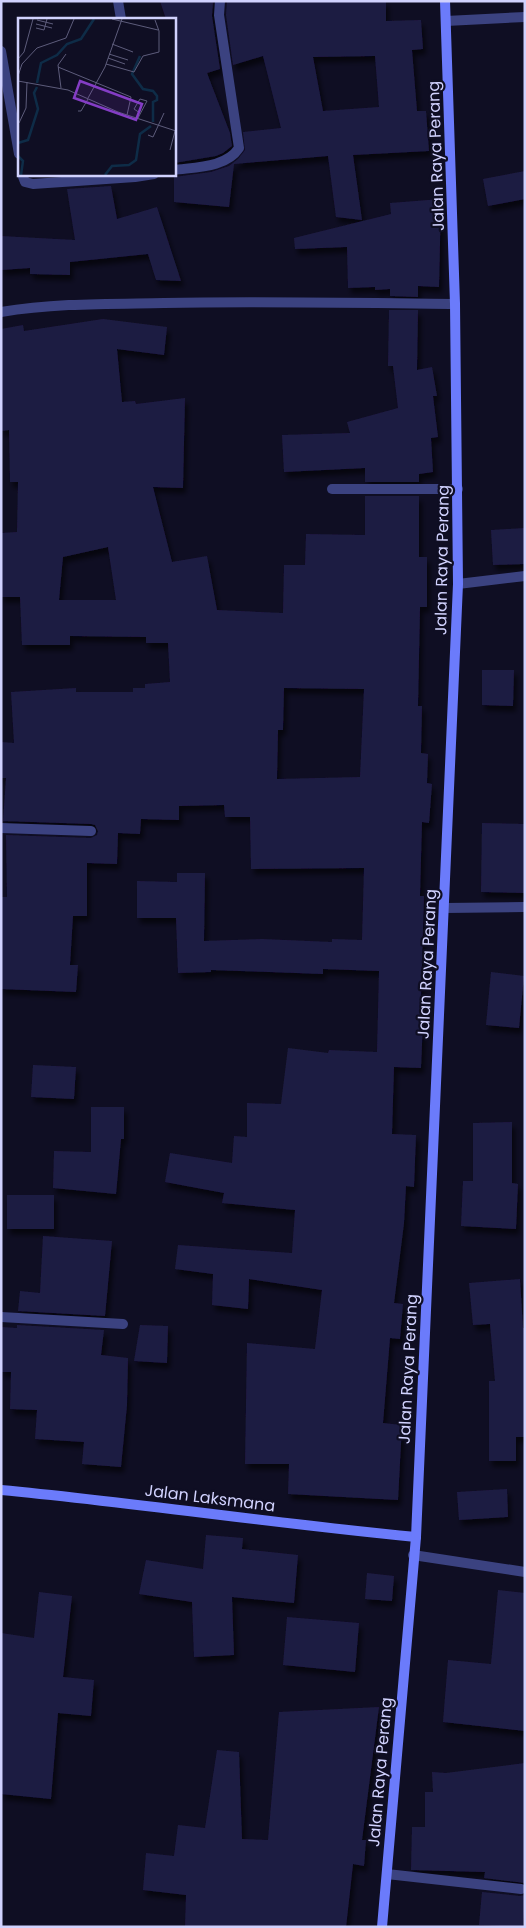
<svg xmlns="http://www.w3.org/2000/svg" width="526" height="1928" viewBox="0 0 526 1928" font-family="Poppins,sans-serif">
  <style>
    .building { fill: #1e1b43; fill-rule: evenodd; filter: url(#shadow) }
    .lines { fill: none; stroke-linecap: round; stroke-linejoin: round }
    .street { stroke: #3b4280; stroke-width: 10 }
    .secondary { stroke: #6b7bfb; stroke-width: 10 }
    .labels { text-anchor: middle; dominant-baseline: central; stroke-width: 4.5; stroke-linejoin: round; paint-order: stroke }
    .street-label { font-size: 16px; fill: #d1d2fe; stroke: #0f0e23 }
    .inset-river { fill: none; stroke: #0e2c47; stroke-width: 2.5 }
    .inset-road { fill: none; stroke: #5d5c7b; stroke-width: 1 }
    .view { fill: #843dc5; fill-opacity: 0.15; stroke: #843dc5; stroke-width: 2.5 }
    .inset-edge { fill: none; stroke: #d1d2fe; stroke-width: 2.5 }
  </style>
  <defs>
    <filter id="shadow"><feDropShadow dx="3" dy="5.5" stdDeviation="2.5" flood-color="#0009"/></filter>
  </defs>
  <rect width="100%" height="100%" fill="#0f0e23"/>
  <g class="building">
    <path d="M 160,1 L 213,1 L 212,16 L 220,69 L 207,73 L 230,133 L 232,146 L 223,153 L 216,156 L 174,163 L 174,19 L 166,19 Z"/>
    <path d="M 227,1 L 386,1 L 386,21 L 421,20 L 423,49 L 412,50 L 417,111 L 426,111 L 429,151 L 353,155 L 362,220 L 336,217 L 328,156 L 234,164 L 229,207 L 174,202 L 174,177 L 211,172 L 229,166 L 238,159 L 245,150 L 243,132 L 281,128 L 263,56 L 233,65 L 226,15 ZM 375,56 L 379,107 L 323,111 L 313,57 Z"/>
    <path d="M 525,171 L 525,199 L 488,206 L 483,179 Z"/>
    <path d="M 111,186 L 117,219 L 157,207 L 181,281 L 156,280 L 148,254 L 70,262 L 70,275 L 30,274 L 30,268 L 1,270 L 1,236 L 75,240 L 67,189 Z"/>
    <path d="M 441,199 L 439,287 L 418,286 L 418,297 L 390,296 L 390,289 L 375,290 L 375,287 L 348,288 L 347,247 L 295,249 L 294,238 L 391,214 L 390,203 Z"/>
    <path d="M 389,310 L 418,310 L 417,370 L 432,367 L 437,396 L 433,396 L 438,437 L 431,438 L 433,472 L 419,474 L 419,482 L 365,482 L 365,468 L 284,472 L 282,435 L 350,433 L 347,422 L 398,408 L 393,366 L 388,366 Z"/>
    <path d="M 103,319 L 167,327 L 164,355 L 117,349 L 122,402 L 135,401 L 136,404 L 185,398 L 183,488 L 153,487 L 172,562 L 207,556 L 217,610 L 283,613 L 284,565 L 305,565 L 306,534 L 365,535 L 365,496 L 419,496 L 419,557 L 427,557 L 427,607 L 420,607 L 418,706 L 422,706 L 421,753 L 428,754 L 427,783 L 432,784 L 429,823 L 422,822 L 420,896 L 424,896 L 421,997 L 424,997 L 421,1068 L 394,1067 L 392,1134 L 416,1135 L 414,1187 L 406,1186 L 404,1223 L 394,1303 L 403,1304 L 400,1339 L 390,1338 L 383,1423 L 402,1425 L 398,1500 L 288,1494 L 289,1464 L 245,1464 L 247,1343 L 315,1349 L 322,1290 L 249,1279 L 248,1309 L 212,1305 L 213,1274 L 175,1269 L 178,1245 L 292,1253 L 295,1210 L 222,1203 L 224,1193 L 165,1182 L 170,1153 L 232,1163 L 234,1136 L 247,1137 L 247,1103 L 281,1104 L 288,1048 L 328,1053 L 329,1050 L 377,1052 L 379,971 L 323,969 L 323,974 L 211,970 L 211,972 L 178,973 L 176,918 L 137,918 L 137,881 L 177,882 L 177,873 L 205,873 L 204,941 L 262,939 L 332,942 L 332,939 L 362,940 L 364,868 L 251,869 L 250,817 L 225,817 L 224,805 L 179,806 L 179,820 L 141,819 L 140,834 L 118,833 L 117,864 L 87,863 L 87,916 L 73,916 L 70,965 L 78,965 L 76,992 L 1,989 L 1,897 L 7,897 L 6,835 L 91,838 L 97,835 L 98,831 L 95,825 L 91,824 L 3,821 L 6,778 L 1,778 L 1,742 L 14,743 L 11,692 L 76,688 L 76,692 L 133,692 L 133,688 L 145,688 L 145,684 L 170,682 L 168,643 L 146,643 L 146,637 L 70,636 L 70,645 L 22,645 L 20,597 L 1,597 L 1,533 L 17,532 L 18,482 L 10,482 L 9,430 L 1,431 L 1,329 L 23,325 L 24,331 ZM 108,547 L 116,600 L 59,600 L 63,557 ZM 284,688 L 364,689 L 360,777 L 277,779 L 278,730 L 283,730 Z"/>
    <path d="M 525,528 L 525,564 L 493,565 L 491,530 Z"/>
    <path d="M 482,670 L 514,670 L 513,706 L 482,705 Z"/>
    <path d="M 482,823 L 525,824 L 525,893 L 481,892 Z"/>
    <path d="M 491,972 L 524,976 L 519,1028 L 486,1025 Z"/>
    <path d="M 33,1065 L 76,1067 L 74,1099 L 31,1097 Z"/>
    <path d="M 91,1107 L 124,1107 L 124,1139 L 121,1139 L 116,1194 L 53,1188 L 54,1151 L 91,1152 Z"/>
    <path d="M 512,1122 L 512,1183 L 518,1184 L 516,1229 L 461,1226 L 463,1181 L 473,1181 L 473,1123 Z"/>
    <rect x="7" y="1195" width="47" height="34"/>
    <path d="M 43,1236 L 112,1241 L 105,1316 L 18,1311 L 20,1291 L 40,1293 Z"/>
    <path d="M 520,1279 L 523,1328 L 525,1328 L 525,1437 L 516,1437 L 516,1461 L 489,1461 L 489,1381 L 495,1381 L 490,1324 L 473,1325 L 469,1283 Z"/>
    <path d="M 17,1325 L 104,1330 L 101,1355 L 128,1358 L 127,1405 L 121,1467 L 82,1464 L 84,1442 L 35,1439 L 37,1410 L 10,1409 L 11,1372 L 1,1372 L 1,1327 L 17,1328 Z"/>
    <path d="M 140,1325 L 168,1326 L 167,1363 L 134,1361 Z"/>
    <path d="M 507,1489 L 508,1517 L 459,1520 L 457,1492 Z"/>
    <path d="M 206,1535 L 243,1538 L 242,1549 L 298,1555 L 294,1603 L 232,1597 L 234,1655 L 194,1657 L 192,1602 L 139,1594 L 146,1560 L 203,1569 Z"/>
    <path d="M 367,1573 L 394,1576 L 392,1601 L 365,1599 Z"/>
    <path d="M 498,1590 L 525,1593 L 525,1731 L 443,1722 L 448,1660 L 491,1664 Z"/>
    <path d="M 39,1592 L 72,1596 L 63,1677 L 94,1680 L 91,1716 L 58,1713 L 51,1799 L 1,1794 L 1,1633 L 34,1638 Z"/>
    <path d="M 287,1617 L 359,1623 L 355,1672 L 283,1665 Z"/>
    <path d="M 379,1707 L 362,1840 L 366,1840 L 364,1866 L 353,1864 L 346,1927 L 185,1927 L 186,1895 L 143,1890 L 146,1853 L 174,1856 L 178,1825 L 205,1828 L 217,1750 L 239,1752 L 242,1839 L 268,1840 L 279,1712 Z"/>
    <path d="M 525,1763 L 525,1883 L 484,1878 L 485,1872 L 411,1870 L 412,1827 L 425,1827 L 425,1792 L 433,1792 L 432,1772 L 446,1773 Z"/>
    <path d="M 482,1892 L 520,1896 L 525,1895 L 523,1927 L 479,1925 Z"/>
  </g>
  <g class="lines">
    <g class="street">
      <path d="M 118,1 L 121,19"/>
      <path d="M 446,21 L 525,17"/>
      <path d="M 1,51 L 19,154"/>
      <path d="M 174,170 C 195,167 226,168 239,148 L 219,15 L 220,1"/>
      <path d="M 22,174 L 25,182 L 33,184 L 135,177 L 154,174"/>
      <path d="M 1,312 C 55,303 109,304 164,303 C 261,301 358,303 455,304"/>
      <path d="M 332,489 L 458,489"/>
      <path d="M 458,584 L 525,576"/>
      <path d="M 1,828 L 91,831"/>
      <path d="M 445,908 L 525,907"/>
      <path d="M 1,1317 L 123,1324"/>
      <path d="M 413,1555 L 525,1572"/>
      <path d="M 387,1874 L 521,1889"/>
    </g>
    <g class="secondary">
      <path d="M 1,1490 C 140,1503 277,1524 416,1537"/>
      <path d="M 382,1927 L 416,1537 L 458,584 L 455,304 L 445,1"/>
    </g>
  </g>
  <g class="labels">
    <g class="street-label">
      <text transform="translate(436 156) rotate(-92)">Jalan Raya Perang</text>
      <text transform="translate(442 560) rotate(-89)">Jalan Raya Perang</text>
      <text transform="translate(427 964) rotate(-87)">Jalan Raya Perang</text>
      <text transform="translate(408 1369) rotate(-87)">Jalan Raya Perang</text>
      <text transform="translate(210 1498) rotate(7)">Jalan Laksmana</text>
      <text transform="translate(380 1772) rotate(-85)">Jalan Raya Perang</text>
    </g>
  </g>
  <g transform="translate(18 18)">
    <rect width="158" height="158" fill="#0f0e23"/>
    <path class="inset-river" d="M 122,38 L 114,56 L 125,71 L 135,73 L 139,78 L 139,82 L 135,84 L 135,104M 19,65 L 23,45 L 39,37 L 49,26 L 63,21 L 76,1M 0,125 L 10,122 L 12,116 L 20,91 L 16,75 L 19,69M 0,138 L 5,143 L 3,157M 87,157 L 94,148 L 111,147 L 118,142 L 122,116 L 133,108"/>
    <path class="inset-road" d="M 94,1 L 140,12M 19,2 L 35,6M 18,6 L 34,10M 18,10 L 26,12 L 29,1M 94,26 L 115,34M 91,36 L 110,42M 90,40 L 107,46M 0,41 L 6,34 L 15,1M 88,46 L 116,54 L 125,38 L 141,34 L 141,13 L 137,2M 40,49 L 113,79 L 109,97M 0,58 L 4,46 L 19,30 L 48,20 L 56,1M 0,63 L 50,72 L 100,94 L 158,113M 43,70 L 40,47 L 48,36M 70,80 L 87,49 L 104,1M 60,93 L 63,93 L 70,81M 120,100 L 129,83 L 122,81 L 116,91 L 122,95M 1,105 L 8,90 L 9,64M 130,117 L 135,119 L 146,95M 152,132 L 157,113"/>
    <path class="view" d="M 62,63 L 124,86 L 118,102 L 56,80 Z"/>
    <rect width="158" height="158" class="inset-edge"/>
  </g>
  <rect width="526" height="1928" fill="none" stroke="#d1d2fe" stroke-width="5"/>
</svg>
